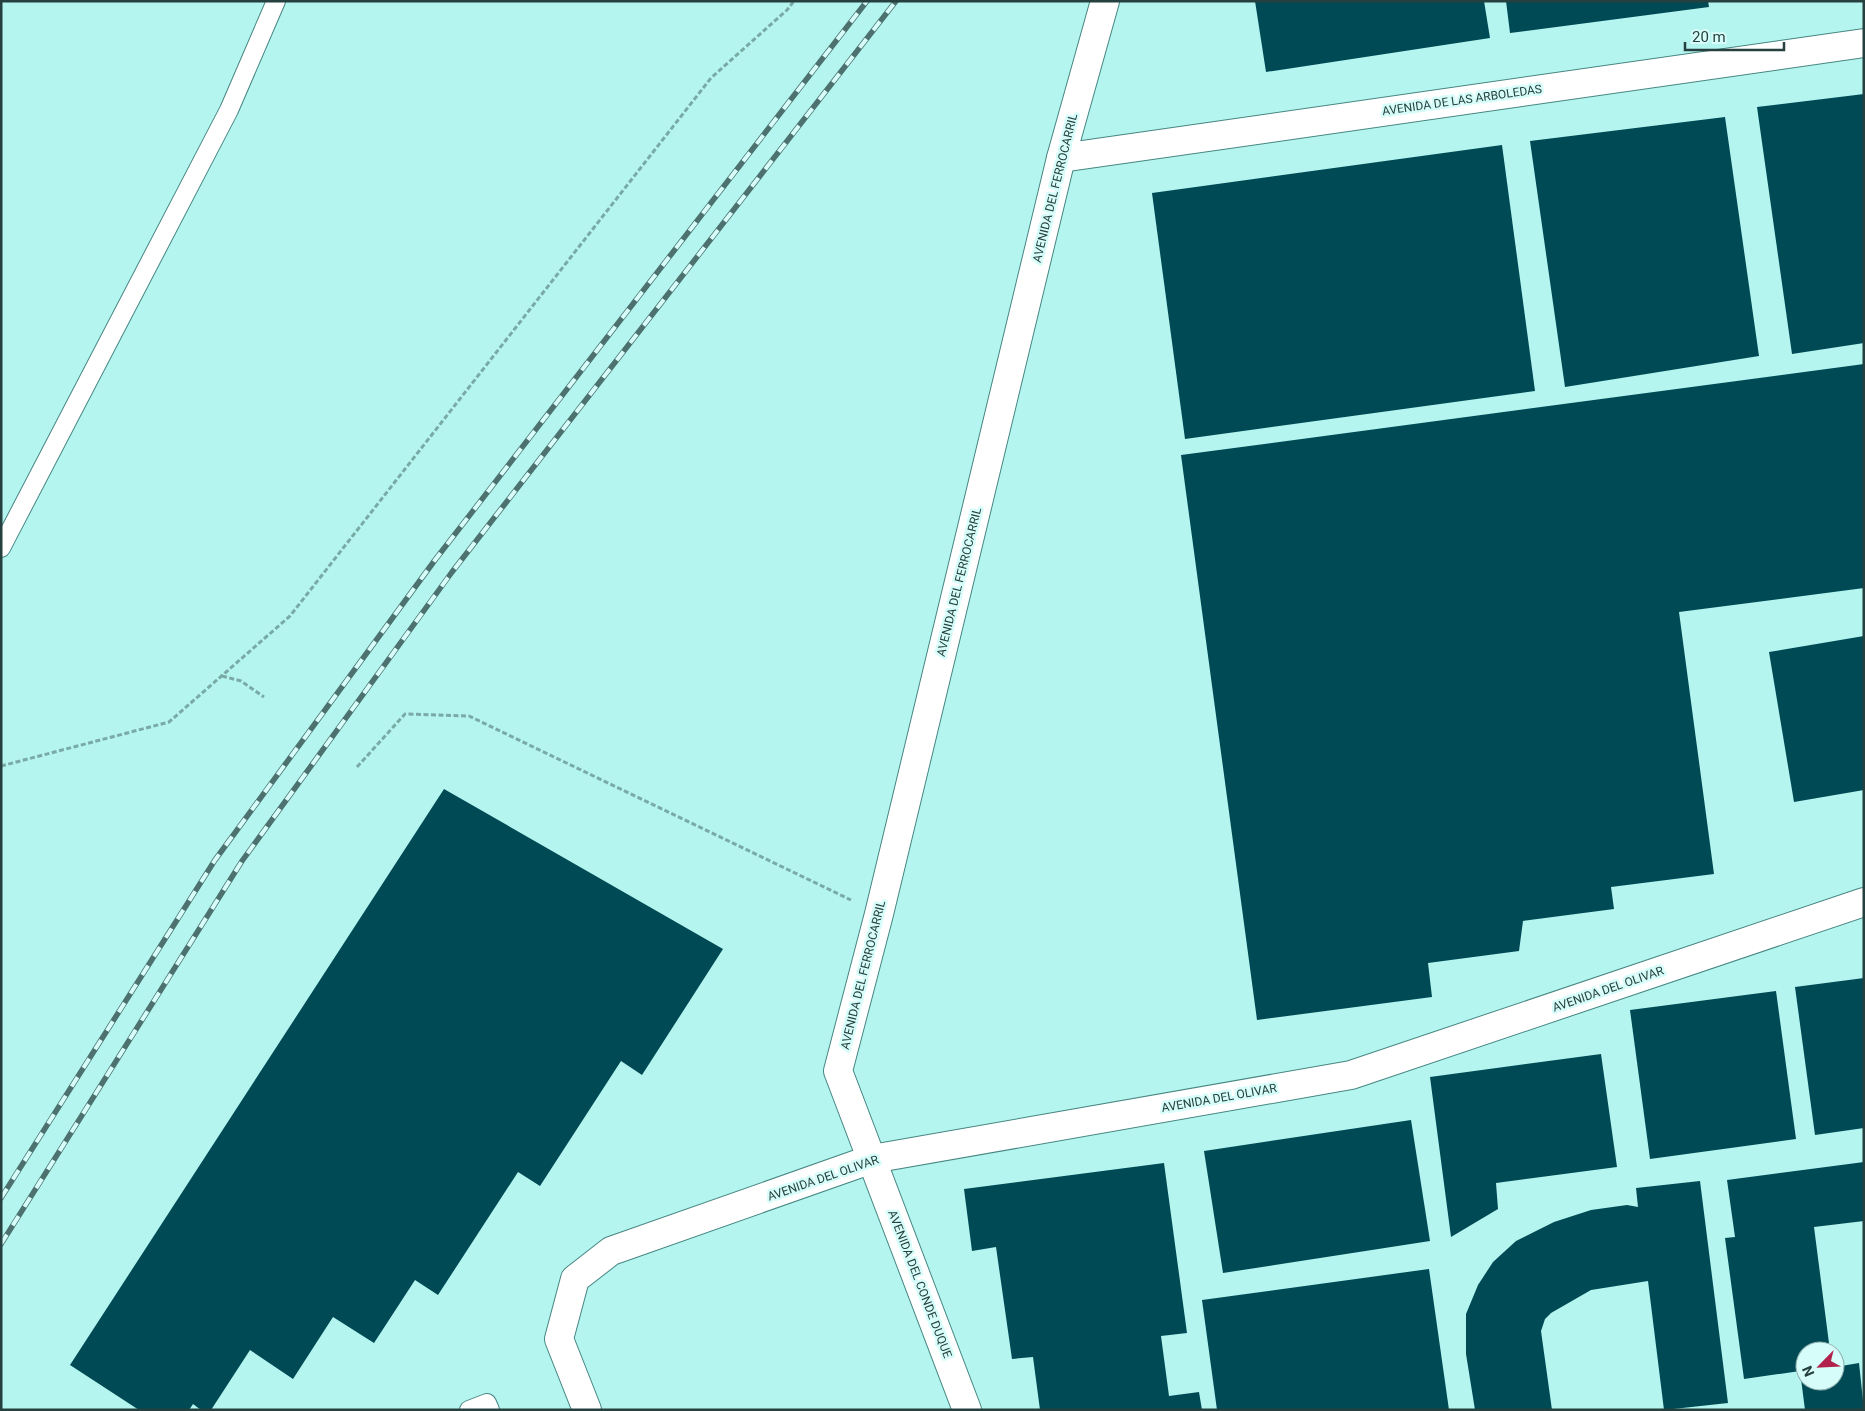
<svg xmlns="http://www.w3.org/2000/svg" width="1865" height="1411" viewBox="0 0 1865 1411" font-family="Roboto,sans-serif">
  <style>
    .building { fill: #004a55 }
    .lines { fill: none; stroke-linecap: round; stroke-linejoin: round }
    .service-casing { stroke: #478682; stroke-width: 20 }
    .minor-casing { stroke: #478682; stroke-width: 30 }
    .path { stroke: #79aaa6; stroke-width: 3; stroke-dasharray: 5 2.5; stroke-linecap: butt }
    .service { stroke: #fff; stroke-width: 18 }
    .minor { stroke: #fff; stroke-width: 28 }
    .rail-casing { stroke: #4c716e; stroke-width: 5.5 }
    .rail { stroke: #d7fdfa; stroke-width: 4; stroke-dasharray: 11; stroke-linecap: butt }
    .labels { text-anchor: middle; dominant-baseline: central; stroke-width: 5; stroke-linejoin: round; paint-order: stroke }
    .street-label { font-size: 12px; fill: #25403e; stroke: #d7fdfa }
  </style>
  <rect width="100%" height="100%" fill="#b4f5f0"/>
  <g class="building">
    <path d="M 1255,1 L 1484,1 L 1490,38 L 1266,72 Z"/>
    <path d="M 1506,1 L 1708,1 L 1709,7 L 1510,33 Z"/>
    <path d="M 1864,94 L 1864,343 L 1792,354 L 1757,107 Z"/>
    <path d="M 1725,117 L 1759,356 L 1565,387 L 1530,141 Z"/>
    <path d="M 1502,145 L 1535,391 L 1185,439 L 1152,193 Z"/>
    <path d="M 1864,364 L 1864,588 L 1679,612 L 1714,874 L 1611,887 L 1614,909 L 1523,921 L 1519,951 L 1428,963 L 1432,997 L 1257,1020 L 1181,455 Z"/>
    <path d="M 1864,636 L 1864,790 L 1794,802 L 1769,652 Z"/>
    <path d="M 444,789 L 723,949 L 642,1075 L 621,1061 L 540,1186 L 518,1172 L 438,1295 L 415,1280 L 374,1343 L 333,1317 L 293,1379 L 250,1350 L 211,1410 L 201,1410 L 193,1404 L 189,1410 L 139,1410 L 70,1365 Z"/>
    <path d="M 1864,978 L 1864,1128 L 1815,1135 L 1795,987 Z"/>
    <path d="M 1776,991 L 1796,1139 L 1650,1159 L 1630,1010 Z"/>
    <path d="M 1601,1054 L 1617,1167 L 1496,1183 L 1498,1209 L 1451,1237 L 1430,1077 Z"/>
    <path d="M 1411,1120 L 1430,1241 L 1223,1273 L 1204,1151 Z"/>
    <path d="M 1864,1162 L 1864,1221 L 1814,1227 L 1830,1351 L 1805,1351 L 1805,1381 L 1835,1381 L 1835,1367 L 1859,1363 L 1864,1410 L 1805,1410 L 1800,1371 L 1744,1379 L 1725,1238 L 1735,1237 L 1727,1180 Z"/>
    <path d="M 1164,1163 L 1187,1333 L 1161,1336 L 1169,1396 L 1199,1392 L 1202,1410 L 1040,1410 L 1033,1357 L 1012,1359 L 996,1247 L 972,1251 L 964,1189 Z"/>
    <path d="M 1700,1181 L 1728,1403 L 1664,1410 L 1648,1281 L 1591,1290 L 1551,1313 L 1545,1319 L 1541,1331 L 1552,1410 L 1475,1410 L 1466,1354 L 1466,1314 L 1478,1285 L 1493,1262 L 1516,1241 L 1554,1222 L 1591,1210 L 1627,1205 L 1638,1207 L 1636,1188 Z"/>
    <path d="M 1429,1269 L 1449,1410 L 1217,1410 L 1202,1300 Z"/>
  </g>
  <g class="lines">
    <g class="service-casing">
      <g id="service">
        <path d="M 1,548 L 229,110 L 276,1"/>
        <path d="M 469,1410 L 487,1403 L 490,1410"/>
      </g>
    </g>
    <g class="minor-casing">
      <g id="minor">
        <path d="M 1061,158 L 1864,43"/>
        <path d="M 587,1410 L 559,1339 L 575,1279 L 611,1251 L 872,1159 L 1351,1075 L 1864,902"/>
        <path d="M 967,1410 L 838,1071 L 879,914 L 1061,158 L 1105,1"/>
      </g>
    </g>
    <g class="path">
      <path d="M 222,676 L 241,681 L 264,697"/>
      <path d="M 1,766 L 169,722 L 290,616 L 711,78 L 787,10 L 794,1"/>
      <path d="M 357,767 L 405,714 L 469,716 L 851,900"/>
    </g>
    <use href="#service" class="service"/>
    <use href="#minor" class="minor"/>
    <g class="rail-casing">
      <g id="rail">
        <path d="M 1,1198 L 215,860 L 435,560 L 867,1"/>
        <path d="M 1,1244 L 242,861 L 452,572 L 896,1"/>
      </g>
    </g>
    <use href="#rail" class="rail"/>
  </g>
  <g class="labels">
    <g class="street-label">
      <text transform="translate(1462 100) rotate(-8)">AVENIDA DE LAS ARBOLEDAS</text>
      <text transform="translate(1055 188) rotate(-76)">AVENIDA DEL FERROCARRIL</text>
      <text transform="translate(959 582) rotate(-76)">AVENIDA DEL FERROCARRIL</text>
      <text transform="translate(863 975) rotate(-76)">AVENIDA DEL FERROCARRIL</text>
      <text transform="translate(1608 989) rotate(-19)">AVENIDA DEL OLIVAR</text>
      <text transform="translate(1219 1098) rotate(-10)">AVENIDA DEL OLIVAR</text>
      <text transform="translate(823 1178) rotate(-19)">AVENIDA DEL OLIVAR</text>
      <text transform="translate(920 1284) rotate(69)">AVENIDA DEL CONDE DUQUE</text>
    </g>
  </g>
  <rect width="1865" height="1411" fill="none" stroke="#25403e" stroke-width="5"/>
  <g transform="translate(1820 1366) rotate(246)"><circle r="24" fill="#d7fdfa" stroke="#90b1af"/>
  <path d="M0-4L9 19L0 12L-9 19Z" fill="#b2214b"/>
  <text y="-8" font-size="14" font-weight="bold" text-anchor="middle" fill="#25403e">N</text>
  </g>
  <path d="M1685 42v8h99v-8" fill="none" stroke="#25403e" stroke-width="2.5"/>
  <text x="1692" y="42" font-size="15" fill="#25403e" stroke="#d7fdfa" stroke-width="4" paint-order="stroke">20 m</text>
</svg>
